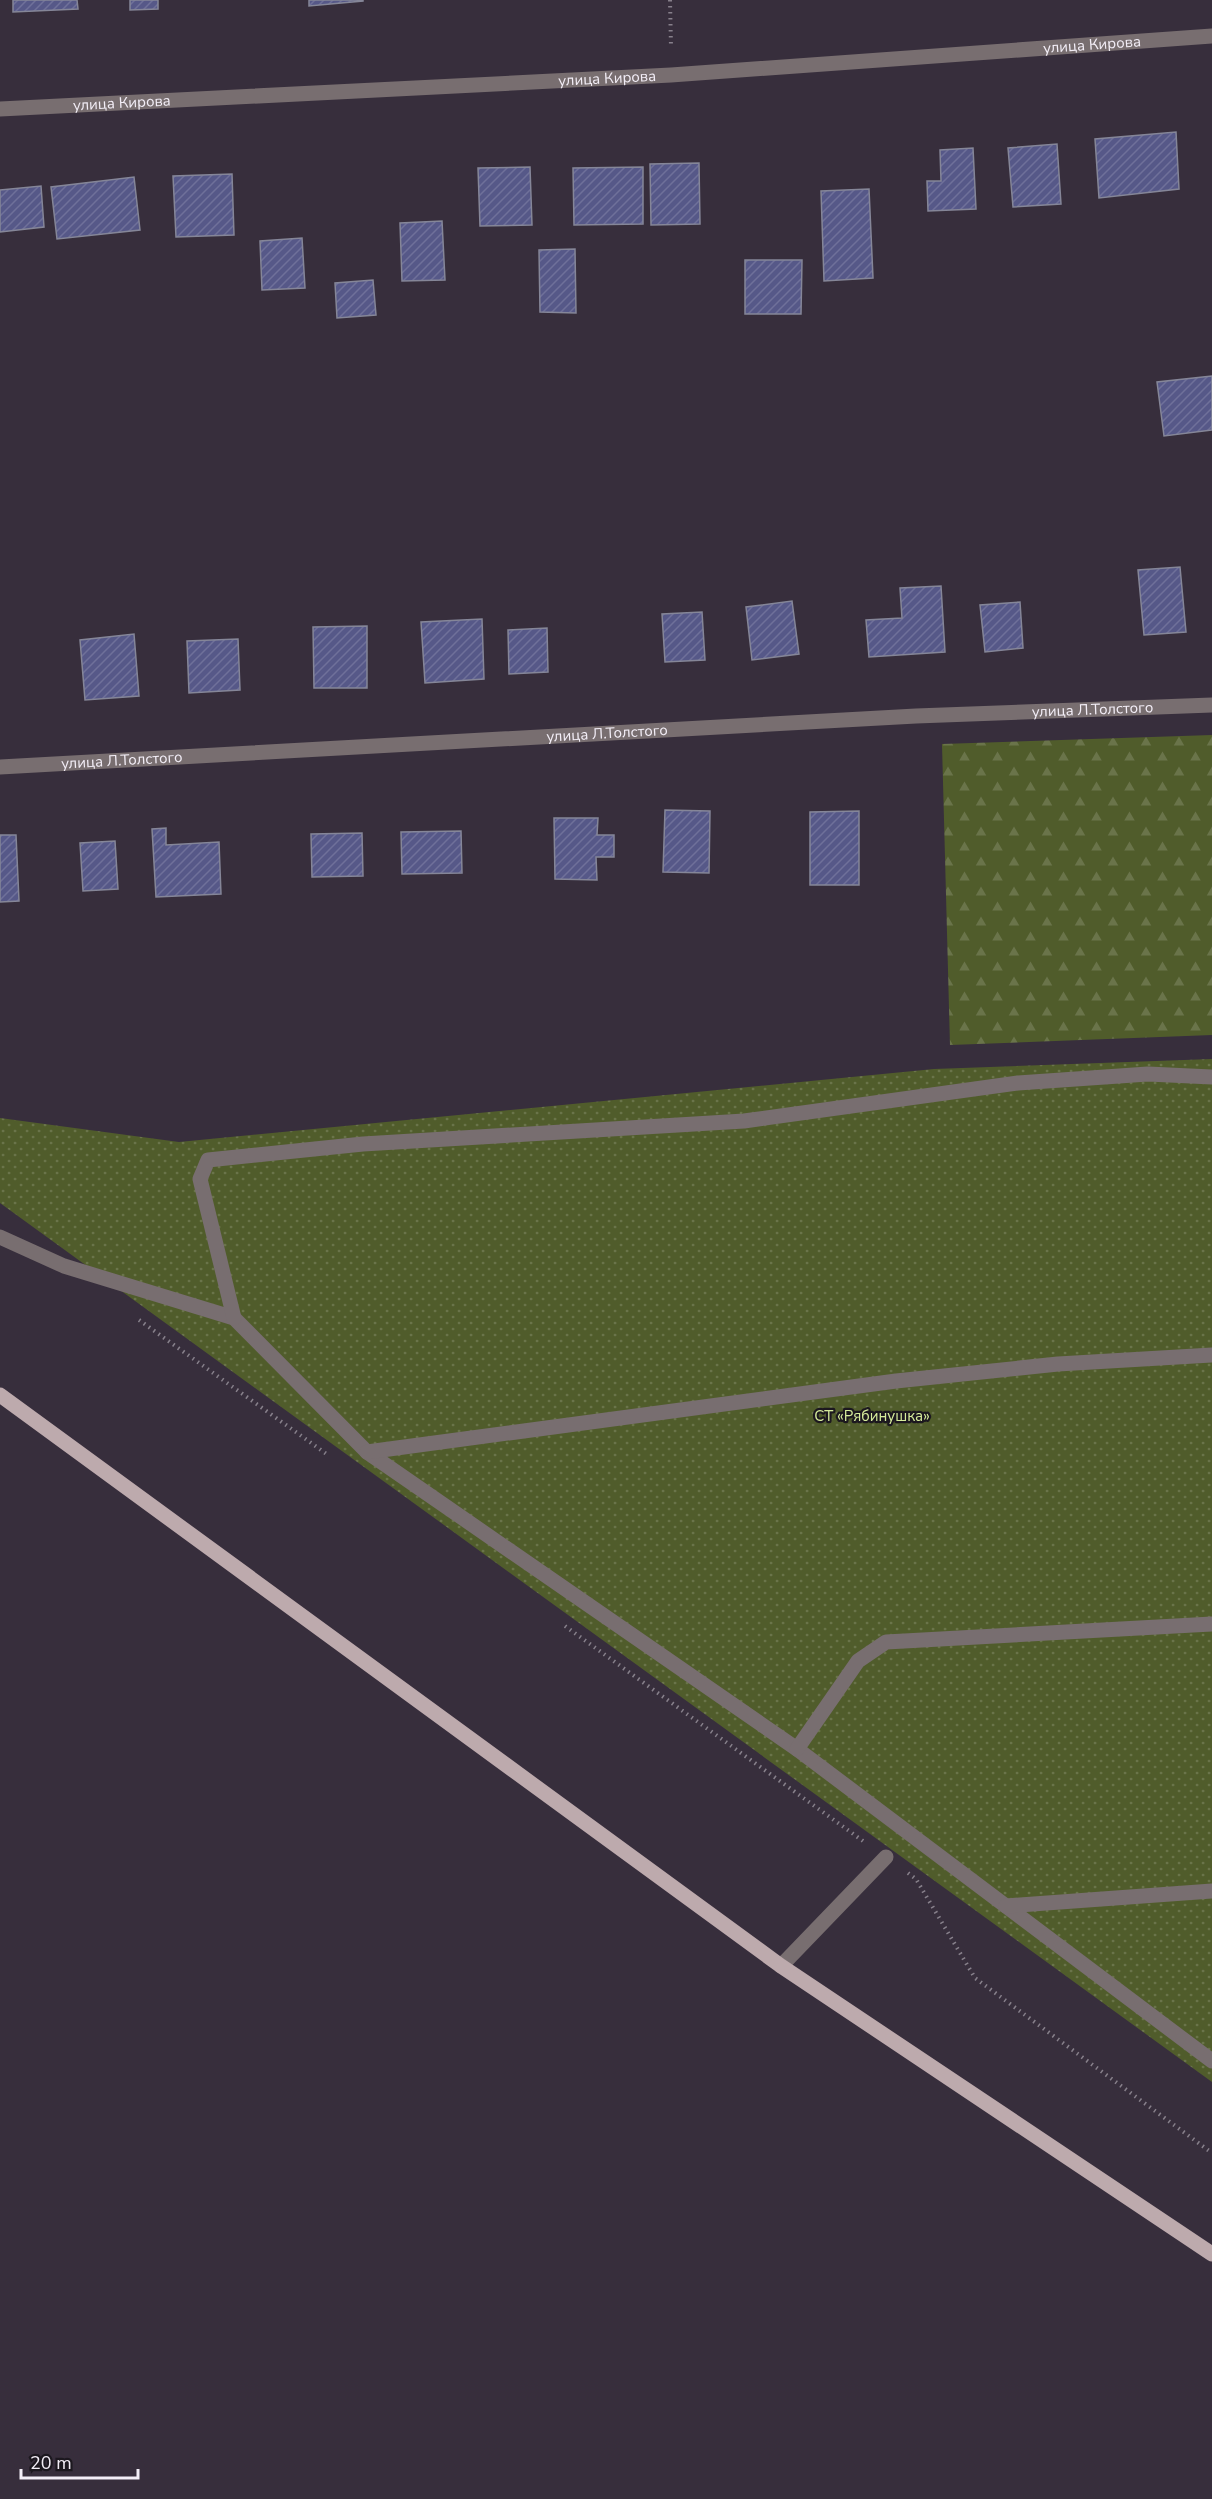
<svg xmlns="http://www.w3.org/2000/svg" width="1212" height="2499" viewBox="0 0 1212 2499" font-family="'Nunito Sans',sans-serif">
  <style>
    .forest { fill: url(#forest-firs) }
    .garden { fill: url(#garden-dots) }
    .building { fill: url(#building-hatch); stroke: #858698; stroke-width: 1.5 }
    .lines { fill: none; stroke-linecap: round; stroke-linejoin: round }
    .path { stroke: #87808b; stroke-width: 4; stroke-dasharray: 1.5 4.5; stroke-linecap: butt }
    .service { stroke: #786e70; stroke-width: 15 }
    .minor { stroke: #786e70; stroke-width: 15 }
    .primary { stroke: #bdaaad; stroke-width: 15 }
    .labels { text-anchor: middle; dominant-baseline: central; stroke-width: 4.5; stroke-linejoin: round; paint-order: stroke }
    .street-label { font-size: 15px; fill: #f3eef7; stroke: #1c181f }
    .park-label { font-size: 15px; fill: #d7ed9c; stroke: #1c181f }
  </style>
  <defs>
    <pattern id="forest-firs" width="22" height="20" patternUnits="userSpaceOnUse" patternTransform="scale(1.5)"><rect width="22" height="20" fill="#505c2b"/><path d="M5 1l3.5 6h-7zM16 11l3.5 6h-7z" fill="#6a744a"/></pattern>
    <pattern id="garden-dots" width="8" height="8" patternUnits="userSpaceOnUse" patternTransform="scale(1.5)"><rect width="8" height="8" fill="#505c2b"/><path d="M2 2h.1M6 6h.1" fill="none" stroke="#6a744a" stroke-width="1.8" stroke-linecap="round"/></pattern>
    <pattern id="building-hatch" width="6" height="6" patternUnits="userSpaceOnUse" patternTransform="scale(1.5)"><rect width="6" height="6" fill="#565888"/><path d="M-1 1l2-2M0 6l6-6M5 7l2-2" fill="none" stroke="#6f709a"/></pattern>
  </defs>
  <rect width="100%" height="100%" fill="#372e3c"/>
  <path class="forest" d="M 1212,735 L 1212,1035 L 950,1045 L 942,744 Z"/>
  <path class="garden" d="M 1212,1059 L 1212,2082 L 0,1203 L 0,1118 L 179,1142 L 934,1069 Z"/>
  <g class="building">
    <path d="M 13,0 L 77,0 L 78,9 L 13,12 Z"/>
    <path d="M 130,0 L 158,0 L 158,9 L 130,10 Z"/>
    <path d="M 309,0 L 363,0 L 363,1 L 309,6 Z"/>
    <path d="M 1176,132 L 1179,189 L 1099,198 L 1095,139 Z"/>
    <path d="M 1057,144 L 1061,204 L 1013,207 L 1008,148 Z"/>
    <path d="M 973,148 L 976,209 L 928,211 L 927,181 L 941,181 L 940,150 Z"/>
    <path d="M 699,163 L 700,224 L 651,225 L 650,164 Z"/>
    <path d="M 530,167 L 532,225 L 480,226 L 478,168 Z"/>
    <path d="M 643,167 L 643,224 L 574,225 L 573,168 Z"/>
    <path d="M 232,174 L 234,235 L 176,237 L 173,176 Z"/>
    <path d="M 134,177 L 140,230 L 57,239 L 51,187 Z"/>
    <path d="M 41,186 L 44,227 L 0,232 L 0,190 Z"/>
    <path d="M 869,189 L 873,278 L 824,281 L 821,191 Z"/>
    <path d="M 442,221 L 445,280 L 402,281 L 400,223 Z"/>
    <path d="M 302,238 L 305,288 L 262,290 L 260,241 Z"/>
    <path d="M 575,249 L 576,313 L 540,312 L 539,250 Z"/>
    <path d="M 745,260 L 802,260 L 801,314 L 745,314 Z"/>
    <path d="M 373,280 L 376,315 L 337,318 L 335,283 Z"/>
    <path d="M 1212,376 L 1212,430 L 1164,436 L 1157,382 Z"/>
    <path d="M 1180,567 L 1186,632 L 1144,635 L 1138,570 Z"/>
    <path d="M 941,586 L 945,652 L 869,657 L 866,620 L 902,618 L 900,588 Z"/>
    <path d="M 792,601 L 799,654 L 752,660 L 746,607 Z"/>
    <path d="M 1020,602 L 1023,648 L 985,652 L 980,605 Z"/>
    <path d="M 702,612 L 705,660 L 665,662 L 662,614 Z"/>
    <path d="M 482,619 L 484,679 L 425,683 L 421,622 Z"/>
    <path d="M 367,626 L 367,688 L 314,688 L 313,627 Z"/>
    <path d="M 547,628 L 548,672 L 509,674 L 508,630 Z"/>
    <path d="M 134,634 L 139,696 L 85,700 L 80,640 Z"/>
    <path d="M 238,639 L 240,690 L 189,693 L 187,641 Z"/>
    <path d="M 665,810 L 710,811 L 709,873 L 663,872 Z"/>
    <path d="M 859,811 L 859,885 L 810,885 L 810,812 Z"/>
    <path d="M 554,818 L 598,818 L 597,835 L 614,835 L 614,857 L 596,857 L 597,880 L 555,879 Z"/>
    <path d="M 166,828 L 166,845 L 219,842 L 221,894 L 156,897 L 152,829 Z"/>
    <path d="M 461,831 L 462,873 L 402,874 L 401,832 Z"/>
    <path d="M 362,833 L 363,876 L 312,877 L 311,834 Z"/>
    <path d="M 0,835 L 16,835 L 19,901 L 0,902 Z"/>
    <path d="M 115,841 L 118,889 L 83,891 L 80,843 Z"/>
  </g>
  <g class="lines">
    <g class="path">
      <path d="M 670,0 L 671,47"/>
      <path d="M 139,1320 L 328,1455"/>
      <path d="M 565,1626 L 863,1841"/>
      <path d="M 908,1873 L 916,1879 L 975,1978 L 1212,2153"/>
    </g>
    <g class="service">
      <path d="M 0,1237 L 64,1266 L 234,1318 L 367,1452 L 797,1749 L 1212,2061"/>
      <path d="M 234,1318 L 200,1179 L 208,1160 L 363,1144 L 744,1121 L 1018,1083 L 1148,1074 L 1212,1077"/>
      <path d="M 367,1452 L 896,1381 L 1058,1364 L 1212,1355"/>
      <path d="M 797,1749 L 858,1661 L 886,1642 L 1212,1624"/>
      <path d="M 1006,1906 L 1212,1891"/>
      <path d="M 781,1966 L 886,1857"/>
    </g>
    <g class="minor">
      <path id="s1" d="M 0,109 L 671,75 L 1212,36"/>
      <path id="s2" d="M 0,767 L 916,716 L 1212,705"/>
    </g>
    <path class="primary" d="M 0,1395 L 781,1966 L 1212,2254"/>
  </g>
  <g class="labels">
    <g class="street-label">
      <text stroke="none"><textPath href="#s1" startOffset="1094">улица Кирова</textPath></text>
      <text stroke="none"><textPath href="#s1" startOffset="608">улица Кирова</textPath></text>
      <text stroke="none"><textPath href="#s1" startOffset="122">улица Кирова</textPath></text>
      <text stroke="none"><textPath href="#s2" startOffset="1094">улица Л.Толстого</textPath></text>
      <text stroke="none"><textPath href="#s2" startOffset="608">улица Л.Толстого</textPath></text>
      <text stroke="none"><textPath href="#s2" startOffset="122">улица Л.Толстого</textPath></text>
    </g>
    <g class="park-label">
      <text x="872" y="1416">СТ «Рябинушка»</text>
    </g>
  </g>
  <path d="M21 2469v9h117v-9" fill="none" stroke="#f3eef7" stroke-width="3"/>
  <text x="30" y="2469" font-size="18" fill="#f3eef7" stroke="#1c181f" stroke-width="4.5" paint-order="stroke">20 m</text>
</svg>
